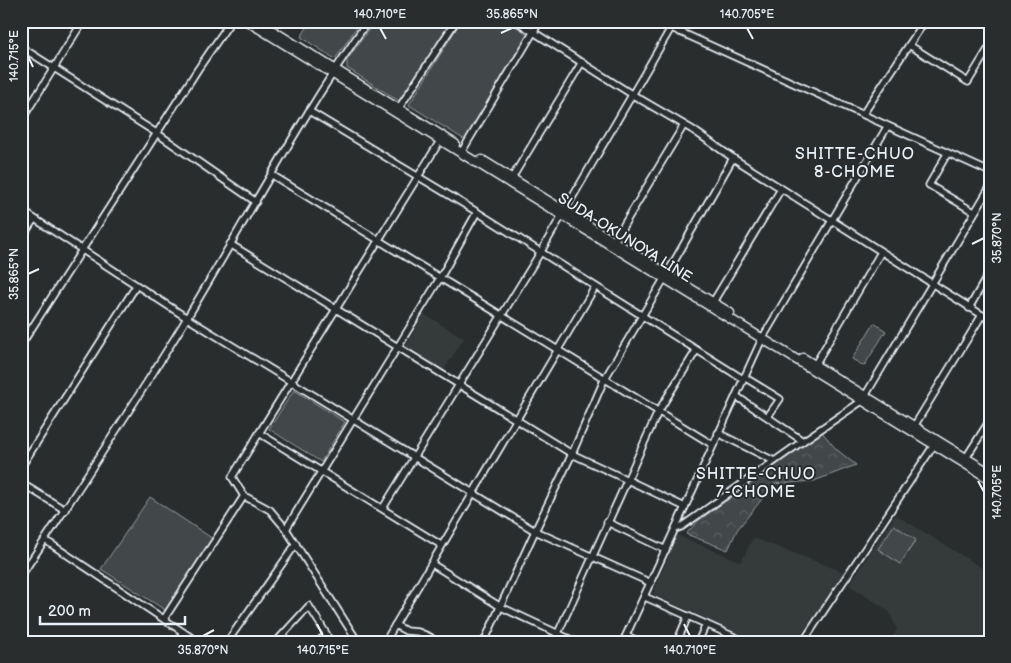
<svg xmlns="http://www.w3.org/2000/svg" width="1011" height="663" viewBox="0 0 1011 663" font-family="'Balsamiq Sans',sans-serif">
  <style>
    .built { fill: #363a3b }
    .forest { fill: url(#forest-crowns); stroke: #959ca0 }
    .park { fill: #424648; stroke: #959ca0 }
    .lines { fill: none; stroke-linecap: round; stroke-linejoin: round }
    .minor-casing { stroke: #e8f1f8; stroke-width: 9 }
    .major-casing { stroke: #e8f1f8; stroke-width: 11 }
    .minor { stroke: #2a2d2e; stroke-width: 5.5 }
    .major { stroke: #2a2d2e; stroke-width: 8 }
    .ticks { fill: none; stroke: #e8f1f8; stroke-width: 2 }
    .labels { text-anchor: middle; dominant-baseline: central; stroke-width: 4; stroke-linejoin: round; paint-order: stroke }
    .street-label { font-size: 15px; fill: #e8f1f8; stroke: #2a2d2e }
    .neighbourhood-label { font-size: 16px; letter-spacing: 1px; fill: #e8f1f8; stroke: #2a2d2e }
    .neatline { fill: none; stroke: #e8f1f8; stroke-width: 2 }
    .ticks-label { font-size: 12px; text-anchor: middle; fill: #e8f1f8 }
  </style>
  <defs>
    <pattern id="forest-crowns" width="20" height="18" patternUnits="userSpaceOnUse" patternTransform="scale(1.25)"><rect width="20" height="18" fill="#424648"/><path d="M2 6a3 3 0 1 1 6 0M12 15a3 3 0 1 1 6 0" fill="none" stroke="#5d6163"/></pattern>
  </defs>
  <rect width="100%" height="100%" fill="#2a2d2e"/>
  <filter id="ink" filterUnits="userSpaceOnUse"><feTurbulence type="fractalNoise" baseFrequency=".02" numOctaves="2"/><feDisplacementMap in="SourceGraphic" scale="10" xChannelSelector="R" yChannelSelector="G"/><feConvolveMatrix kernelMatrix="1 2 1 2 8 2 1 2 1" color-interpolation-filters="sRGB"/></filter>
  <g filter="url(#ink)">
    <g class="built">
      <path d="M 424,314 L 464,338 L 444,370 L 406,346 Z"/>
      <path d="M 896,515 L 990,573 L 990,633 L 985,642 L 889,642 L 897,630 L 889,611 L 849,585 Z"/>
      <path d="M 677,535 L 741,562 L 753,538 L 844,572 L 796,642 L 757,642 L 653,594 Z"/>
    </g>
    <path class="forest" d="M 822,432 L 836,449 L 856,465 L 814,481 L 774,484 L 737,530 L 728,550 L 686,534 L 698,521 Z"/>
    <g class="park">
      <path d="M 311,21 L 361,21 L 335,59 L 301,37 Z"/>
      <path d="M 375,21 L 452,21 L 399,101 L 347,68 L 347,60 Z"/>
      <path d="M 461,21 L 507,21 L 528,34 L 465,140 L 409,105 Z"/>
      <path d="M 874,323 L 886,331 L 864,366 L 852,359 Z"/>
      <path d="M 294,390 L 345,422 L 321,462 L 269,429 Z"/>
      <path d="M 150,497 L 213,539 L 165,610 L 101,569 Z"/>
      <path d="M 894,525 L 916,540 L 900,564 L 878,549 Z"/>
    </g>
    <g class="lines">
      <g class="minor-casing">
        <g id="minor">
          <path d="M 516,21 L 633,95 L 693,130 L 733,158 L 990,320"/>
          <path d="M 656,21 L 990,172"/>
          <path d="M 679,32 L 684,21"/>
          <path d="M 909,45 L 968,82 L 990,46"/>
          <path d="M 21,47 L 158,134 L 256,202"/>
          <path d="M 399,108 L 456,21"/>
          <path d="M 309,111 L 477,212 L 743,379"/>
          <path d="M 863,114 L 925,21"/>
          <path d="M 21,121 L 83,21"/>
          <path d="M 461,153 L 540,21"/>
          <path d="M 947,154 L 929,185 L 974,212"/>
          <path d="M 272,175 L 713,445"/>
          <path d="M 512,178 L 582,62"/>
          <path d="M 21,210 L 187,318 L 535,531 L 651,583"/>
          <path d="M 21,239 L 34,219"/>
          <path d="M 613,243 L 684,125"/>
          <path d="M 230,244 L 572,454 L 685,507"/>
          <path d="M 713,302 L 781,189"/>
          <path d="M 969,308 L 989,273"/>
          <path d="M 21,345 L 198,69 L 231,21"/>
          <path d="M 813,368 L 881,252"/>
          <path d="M 744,377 L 780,399 L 768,416"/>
          <path d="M 736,396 L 803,441"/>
          <path d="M 913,428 L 982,315"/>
          <path d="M 259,433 L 441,545"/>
          <path d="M 718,433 L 774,461"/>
          <path d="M 964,461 L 990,420"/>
          <path d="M 21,467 L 136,286"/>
          <path d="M 21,483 L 65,510"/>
          <path d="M 383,508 L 540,253 L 671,28"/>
          <path d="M 607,522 L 666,550"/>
          <path d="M 286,529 L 440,278 L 477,212"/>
          <path d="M 675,529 L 681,527 L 803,441 L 862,401 L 990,187"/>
          <path d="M 45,540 L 198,642"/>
          <path d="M 432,564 L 501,607 L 576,642"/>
          <path d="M 21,576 C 77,491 134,405 187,318 C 247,219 301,116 368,21"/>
          <path d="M 645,597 L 746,642"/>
          <path d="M 164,619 L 244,496"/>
          <path d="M 395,625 L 406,631 L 418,632 L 430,637 L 436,642"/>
          <path d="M 626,636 L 640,642"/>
          <path d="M 177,642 L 183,632"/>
          <path d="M 227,642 L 296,544"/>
          <path d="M 276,642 L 309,606 L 327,635 L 317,642"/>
          <path d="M 358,642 L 286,529 L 270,510 L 244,496 L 232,477 L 440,141"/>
          <path d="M 385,642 L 595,287"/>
          <path d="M 484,642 L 535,531 L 572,454 L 604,380 L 664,279 L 733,158"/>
          <path d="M 554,642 L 658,412 L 696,351"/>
          <path d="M 623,642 L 762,339 L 887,127"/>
          <path d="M 644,642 L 649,642"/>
          <path d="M 677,642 L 688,616"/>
          <path d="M 698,642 L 706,624"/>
          <path d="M 803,642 L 936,442"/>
        </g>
      </g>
      <g class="major-casing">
        <g id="major">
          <path d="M 247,21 L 990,479"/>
          <path d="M 257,21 L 455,144"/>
          <path d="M 482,160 L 730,313"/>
          <path d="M 803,358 L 990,473"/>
        </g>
      </g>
      <use href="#minor" class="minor"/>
      <use href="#major" class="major"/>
    </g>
  </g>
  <path class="ticks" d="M 380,28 L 386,39M 747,28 L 753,39M 501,33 L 512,28M 28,56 L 33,67M 972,244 L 984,238M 28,274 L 39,269M 978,481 L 984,492M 317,624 L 323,636M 684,624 L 690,636M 203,636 L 214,630"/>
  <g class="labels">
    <g class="street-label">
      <text transform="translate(625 238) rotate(32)">SUDA-OKUNOYA LINE</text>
    </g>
    <g class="neighbourhood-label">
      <text x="855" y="154">SHITTE-CHUO<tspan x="855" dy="18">8-CHOME</tspan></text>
      <text x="756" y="474">SHITTE-CHUO<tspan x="756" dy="18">7-CHOME</tspan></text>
    </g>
  </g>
  <rect width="1011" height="663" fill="none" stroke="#2a2d2e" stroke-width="55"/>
  <path d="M40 616v8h145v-8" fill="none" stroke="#e8f1f8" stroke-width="2.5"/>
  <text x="48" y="616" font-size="15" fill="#e8f1f8" stroke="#2a2d2e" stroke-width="4" paint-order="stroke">200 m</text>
  <rect x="28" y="28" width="956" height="608" class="neatline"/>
  <g class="ticks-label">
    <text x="380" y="18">140.710°E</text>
    <text x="512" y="18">35.865°N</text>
    <text x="747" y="18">140.705°E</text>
    <text transform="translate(14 56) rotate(-90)" y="4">140.715°E</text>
    <text transform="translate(997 238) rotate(-90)" y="4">35.870°N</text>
    <text transform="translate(14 274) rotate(-90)" y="4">35.865°N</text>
    <text transform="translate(997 492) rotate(-90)" y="4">140.705°E</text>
    <text x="203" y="654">35.870°N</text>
    <text x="323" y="654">140.715°E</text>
    <text x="690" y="654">140.710°E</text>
  </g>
</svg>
